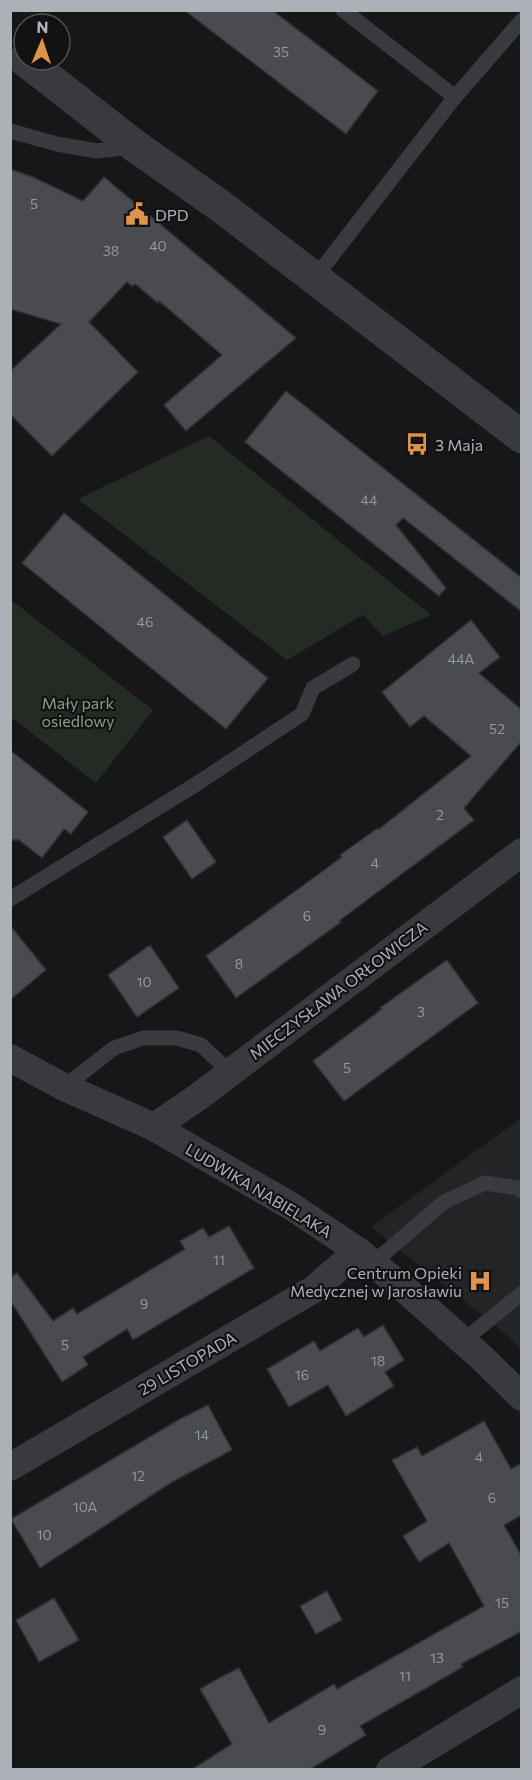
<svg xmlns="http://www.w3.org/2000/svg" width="532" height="1780" viewBox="0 0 532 1780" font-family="Commissioner,sans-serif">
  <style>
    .built { fill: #232426 }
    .green { fill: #242a24 }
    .building { fill: #494b4e; stroke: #313235; stroke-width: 1.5 }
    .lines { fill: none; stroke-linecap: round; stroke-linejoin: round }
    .service { stroke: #393a3d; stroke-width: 15 }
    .minor { stroke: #393a3d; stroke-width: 28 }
    .tertiary { stroke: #393a3d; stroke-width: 33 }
    .labels { text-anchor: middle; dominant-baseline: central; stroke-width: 4.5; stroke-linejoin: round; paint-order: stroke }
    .number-label { font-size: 14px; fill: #92989d }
    .poi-label { font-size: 16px; fill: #abb1b7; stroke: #121214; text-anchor: start }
    .park-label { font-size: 16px; fill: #87a084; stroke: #121214 }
    .street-label { font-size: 16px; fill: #abb1b7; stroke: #121214 }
  </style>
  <rect width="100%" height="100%" fill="#171719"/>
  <path class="built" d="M 521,1118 L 521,1349 L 508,1336 L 371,1227 Z"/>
  <g class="green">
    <path d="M 209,436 L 431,615 L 383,636 L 363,615 L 287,660 L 78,499 Z"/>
    <path d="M 11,600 L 153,710 L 96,783 L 11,717 Z"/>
  </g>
  <g class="building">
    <path d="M 184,10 L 272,10 L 378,91 L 346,134 Z"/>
    <path d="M 10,169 L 33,177 L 83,201 L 104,177 L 296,338 L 186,431 L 164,405 L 222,355 L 159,301 L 158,303 L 135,284 L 132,286 L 127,282 L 89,322 L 138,372 L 52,456 L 10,414 L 10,371 L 61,324 L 10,309 Z"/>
    <path d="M 286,391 L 522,578 L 522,612 L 403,518 L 396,525 L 446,588 L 439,596 L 245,442 Z"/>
    <path d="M 64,513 L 268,678 L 226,729 L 22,563 Z"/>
    <path d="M 471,620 L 500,657 L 479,673 L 522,710 L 522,741 L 464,808 L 474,820 L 339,921 L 341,922 L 236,998 L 206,956 L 342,857 L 340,855 L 378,828 L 379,829 L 471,756 L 424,716 L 410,727 L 382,692 Z"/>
    <path d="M 10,750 L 88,812 L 71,834 L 64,829 L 42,858 L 19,840 L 10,840 Z"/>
    <path d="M 187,820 L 216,862 L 192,879 L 163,837 Z"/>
    <path d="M 10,925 L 46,970 L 10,1000 Z"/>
    <path d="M 150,945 L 179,988 L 137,1017 L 108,975 Z"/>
    <path d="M 447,960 L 478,1003 L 344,1101 L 313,1061 L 382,1009 L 380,1008 Z"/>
    <path d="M 229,1226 L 254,1268 L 133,1340 L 127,1329 L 83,1357 L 88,1365 L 62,1382 L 10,1300 L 10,1278 L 17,1273 L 53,1321 L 73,1308 L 77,1314 L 185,1249 L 180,1241 L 203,1228 L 209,1237 Z"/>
    <path d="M 383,1325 L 404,1360 L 385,1372 L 394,1386 L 346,1416 L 328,1385 L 289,1407 L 267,1369 L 314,1341 L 320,1351 L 358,1328 L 364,1337 Z"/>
    <path d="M 208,1405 L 232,1450 L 172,1482 L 40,1568 L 11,1519 L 180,1419 Z"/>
    <path d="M 484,1421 L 511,1469 L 522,1463 L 522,1515 L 504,1525 L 522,1557 L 522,1631 L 461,1664 L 463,1667 L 360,1726 L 366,1735 L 309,1770 L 191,1770 L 232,1744 L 200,1689 L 219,1678 L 239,1668 L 269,1723 L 334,1684 L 337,1689 L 484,1606 L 449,1543 L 419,1562 L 403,1536 L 427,1521 L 392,1460 L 417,1447 L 422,1456 Z"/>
    <path d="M 327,1591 L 342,1620 L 316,1634 L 300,1606 Z"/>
    <path d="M 54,1598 L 79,1640 L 39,1662 L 16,1620 Z"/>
  </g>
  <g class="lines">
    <g class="service">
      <path d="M 343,10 L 455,97"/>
      <path d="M 10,131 L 57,144 L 97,151 L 131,147"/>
      <path d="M 314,279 L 455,97 L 522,20"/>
      <path d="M 10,899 L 198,783 L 302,714 L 313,688 L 353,664"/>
      <path d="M 64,1087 L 114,1048 L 143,1038 L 177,1038 L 201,1045 L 230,1072"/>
      <path d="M 373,1263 L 444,1202 L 485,1183 L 518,1188 L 522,1191"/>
      <path d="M 463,1341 L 522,1293"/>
    </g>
    <g class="minor">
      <path d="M 10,1058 L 64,1087 L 154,1127 L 291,1206 L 358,1251 L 408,1292 L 482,1358 L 522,1397"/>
      <path d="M 154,1127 L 198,1097 L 522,852"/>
      <path d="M 10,1467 L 314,1289 L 358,1251"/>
      <path d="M 390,1770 L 522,1690"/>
    </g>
    <path class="tertiary" d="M 25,60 L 135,146 L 219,205 L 522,437"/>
  </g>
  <defs>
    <g id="civic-bare" transform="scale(1.8)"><path d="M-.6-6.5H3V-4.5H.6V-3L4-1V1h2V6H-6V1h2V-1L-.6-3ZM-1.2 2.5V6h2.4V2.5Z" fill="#df9249" stroke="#121214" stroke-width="2.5" paint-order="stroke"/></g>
    <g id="bus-bare" transform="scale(1.8)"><path d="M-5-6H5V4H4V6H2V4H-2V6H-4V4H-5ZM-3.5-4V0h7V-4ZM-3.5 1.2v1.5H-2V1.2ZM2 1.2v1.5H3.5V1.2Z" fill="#df9249" stroke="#121214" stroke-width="2.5" paint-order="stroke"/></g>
    <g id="hospital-bare" transform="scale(1.8)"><path d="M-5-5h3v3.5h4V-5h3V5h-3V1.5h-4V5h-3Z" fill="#df9249" stroke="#121214" stroke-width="2.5" paint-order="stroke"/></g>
  </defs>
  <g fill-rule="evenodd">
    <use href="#civic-bare" x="137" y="214"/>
    <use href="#bus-bare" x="417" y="444"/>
    <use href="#hospital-bare" x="480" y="1281"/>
  </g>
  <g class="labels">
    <g class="number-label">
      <text x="281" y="51">35</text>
      <text x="34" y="203">5</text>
      <text x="158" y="245">40</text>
      <text x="111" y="250">38</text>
      <text x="369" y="499">44</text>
      <text x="145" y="621">46</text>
      <text x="461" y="658">44A</text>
      <text x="497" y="728">52</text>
      <text x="440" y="814">2</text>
      <text x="375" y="862">4</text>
      <text x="307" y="915">6</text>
      <text x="239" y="963">8</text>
      <text x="144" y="981">10</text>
      <text x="421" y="1011">3</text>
      <text x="347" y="1067">5</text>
      <text x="219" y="1259">11</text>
      <text x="144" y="1303">9</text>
      <text x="65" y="1344">5</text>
      <text x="378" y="1360">18</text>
      <text x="302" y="1374">16</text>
      <text x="202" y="1434">14</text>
      <text x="479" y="1456">4</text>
      <text x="138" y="1475">12</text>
      <text x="492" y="1497">6</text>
      <text x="85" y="1506">10A</text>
      <text x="44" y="1534">10</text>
      <text x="502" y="1602">15</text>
      <text x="437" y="1657">13</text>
      <text x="405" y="1675">11</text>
      <text x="322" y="1729">9</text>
    </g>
    <g class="poi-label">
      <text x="155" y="214">DPD</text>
      <text x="435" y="444">3 Maja</text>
      <text x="462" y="1272" text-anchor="end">Centrum Opieki<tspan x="462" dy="18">Medycznej w Jarosławiu</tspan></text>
    </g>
    <g class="park-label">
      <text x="78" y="702">Mały park<tspan x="78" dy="18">osiedlowy</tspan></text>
    </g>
    <g class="street-label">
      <text transform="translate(338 990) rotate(-37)">MIECZYSŁAWA ORŁOWICZA</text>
      <text transform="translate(259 1190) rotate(31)">LUDWIKA NABIELAKA</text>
      <text transform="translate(187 1363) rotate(-30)">29 LISTOPADA</text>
    </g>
  </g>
  <rect width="532" height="1780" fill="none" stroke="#abb1b7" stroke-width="24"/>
  <g transform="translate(42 42) rotate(2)"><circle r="28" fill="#121214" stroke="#4f5255" stroke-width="1.5"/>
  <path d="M0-4.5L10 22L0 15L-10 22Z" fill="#df9249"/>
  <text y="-9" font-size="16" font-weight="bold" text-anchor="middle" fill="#abb1b7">N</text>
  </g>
</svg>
